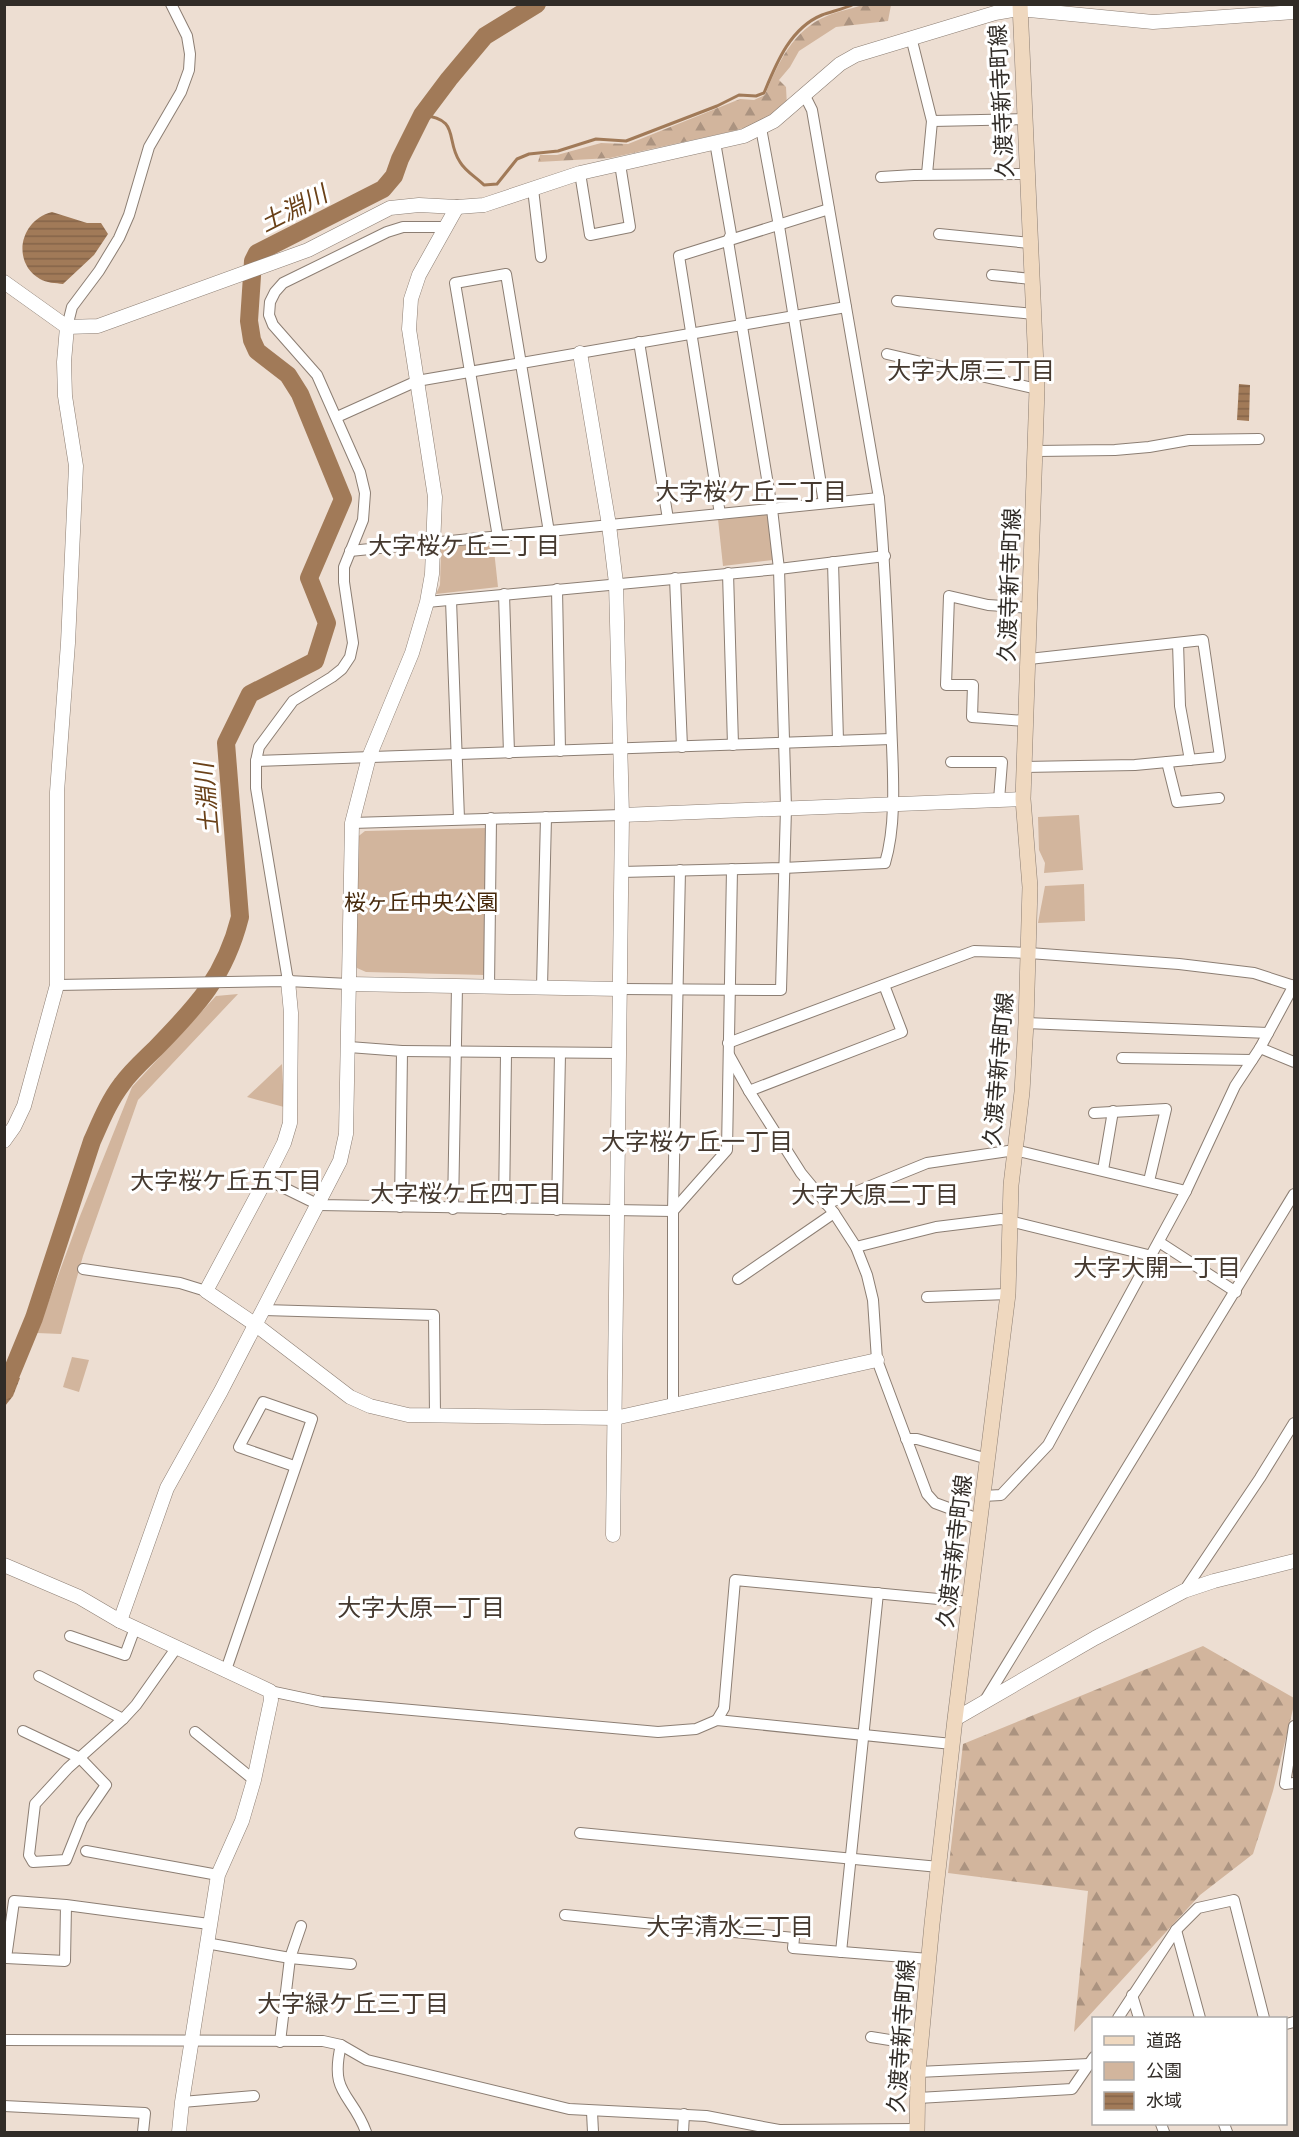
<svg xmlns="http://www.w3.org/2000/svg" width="1299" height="2137" viewBox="0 0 1299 2137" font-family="Mulish,'Noto Sans JP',sans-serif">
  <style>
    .green { fill: #d2b59d }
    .forest { fill: url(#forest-firs) }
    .water { fill: url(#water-rules) }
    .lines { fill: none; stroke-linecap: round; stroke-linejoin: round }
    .stream { stroke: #a17a58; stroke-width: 3 }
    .river { stroke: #a17a58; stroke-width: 18 }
    .minor-casing { stroke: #8c7e73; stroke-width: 12 }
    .tertiary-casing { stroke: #8c7e73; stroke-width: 15 }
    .secondary-casing { stroke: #8c7e73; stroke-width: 16 }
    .minor { stroke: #fff; stroke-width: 10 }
    .tertiary { stroke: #fff; stroke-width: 14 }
    .secondary { stroke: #efd8bf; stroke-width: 15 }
    .labels { text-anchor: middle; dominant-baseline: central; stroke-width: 6; stroke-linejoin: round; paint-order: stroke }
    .street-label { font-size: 22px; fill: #312c27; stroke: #fff }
    .park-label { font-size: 22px; fill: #46290c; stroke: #fff }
    .water-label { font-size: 24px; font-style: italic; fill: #6a4118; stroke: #fff }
    .neighbourhood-label { font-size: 24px; fill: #45392f; stroke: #fff }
  </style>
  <defs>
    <pattern id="forest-firs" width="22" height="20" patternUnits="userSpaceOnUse" patternTransform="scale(1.5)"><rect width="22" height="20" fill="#d2b59d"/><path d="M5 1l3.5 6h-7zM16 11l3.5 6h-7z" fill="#ab9380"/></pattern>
    <pattern id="water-rules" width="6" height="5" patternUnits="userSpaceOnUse" patternTransform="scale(1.5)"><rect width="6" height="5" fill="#a17a58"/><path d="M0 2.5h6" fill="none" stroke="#846449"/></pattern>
  </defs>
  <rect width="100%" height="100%" fill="#edded2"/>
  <g class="green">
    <path d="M 769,514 L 773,560 L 723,566 L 718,519 Z"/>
    <path d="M 493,541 L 498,587 L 436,594 L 440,585 L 441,550 L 450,545 Z"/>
    <path d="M 1079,815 L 1083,870 L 1044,873 L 1045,863 L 1039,850 L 1038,817 Z"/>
    <path d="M 487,828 L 485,975 L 366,972 L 357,968 L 355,964 L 355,839 L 365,831 Z"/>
    <path d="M 1084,884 L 1085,921 L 1038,923 L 1045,886 Z"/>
    <path d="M 238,994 L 138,1100 L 83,1256 L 61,1334 L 37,1333 L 80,1216 L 132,1087 L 216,996 Z"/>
    <path d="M 282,1064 L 284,1107 L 247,1097 Z"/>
    <path d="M 72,1357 L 89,1360 L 79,1392 L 63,1387 Z"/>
  </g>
  <g class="forest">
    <path d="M 862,5 L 894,5 L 891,5 L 888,21 L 836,27 L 799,51 L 790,67 L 779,80 L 786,87 L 787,106 L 751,126 L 729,132 L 610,158 L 538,162 L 540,155 L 557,155 L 601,143 L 628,144 L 740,99 L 754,100 L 765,95 C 778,63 793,30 827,16 C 838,11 851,9 862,5 Z"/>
    <path d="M 1203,1646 L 1294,1698 L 1294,1705 L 1273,1791 L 1253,1854 L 1200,1895 L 1074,2032 L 1088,1891 L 948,1873 L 963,1744 Z"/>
  </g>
  <g class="water">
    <path d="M 52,212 L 87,223 L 101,223 L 108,234 L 94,255 L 63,284 C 56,283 46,283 40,279 C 11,262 20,220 52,212 Z"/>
    <path d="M 1239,384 L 1250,385 L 1249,421 L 1237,420 Z"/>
    <path d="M 9,1374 L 20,1378 L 13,1396 L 5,1406 L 5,1380 Z"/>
  </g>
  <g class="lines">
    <path class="stream" d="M 422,115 C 461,119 445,140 460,162 C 465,171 477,178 484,185 L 497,184 L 517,159 L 529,154 L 558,151 L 596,139 L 626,141 L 717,106 L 739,95 L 756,96 L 764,93 C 776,64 790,28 822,15 C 833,11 844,9 854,4"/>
    <path class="river" d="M 4,1391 L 34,1318 L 92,1141 C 101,1121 109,1101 122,1084 C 132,1070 145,1059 157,1047 C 198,1005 225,976 240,917 L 226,743 L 250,694 L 315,661 L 327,623 L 309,578 L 343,499 L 300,394 L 288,375 L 257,351 L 252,340 L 249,321 L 253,261 L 257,253 L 383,189 L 394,176 L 400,159 L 422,115 L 449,79 L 485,36 L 537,4"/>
    <g class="minor-casing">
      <g id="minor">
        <path d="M 911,37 L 932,121 L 1025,119"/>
        <path d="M 761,128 L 779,226 L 824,503"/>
        <path d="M 580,173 L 590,235 L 630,227 L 620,164"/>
        <path d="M 927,174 L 932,121"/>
        <path d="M 881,177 L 914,175 L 1028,174"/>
        <path d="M 533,189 L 541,257"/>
        <path d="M 939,234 L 1030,243"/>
        <path d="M 992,275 L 1032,279"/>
        <path d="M 897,301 L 1034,314"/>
        <path d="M 67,327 L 72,307 L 99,271 L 119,238 L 129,215 L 149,147 L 181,92 L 189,70 L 190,54 L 187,36 L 171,4"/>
        <path d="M 639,342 L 668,519"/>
        <path d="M 887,354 L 1037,389"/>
        <path d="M 337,417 L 417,381 L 846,307"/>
        <path d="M 1037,451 L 1115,450 L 1149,447 L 1189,440 L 1259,439"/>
        <path d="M 720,514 L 679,256 L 829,209"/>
        <path d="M 498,537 L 455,283 L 506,274 L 549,532"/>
        <path d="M 350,551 L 879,498"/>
        <path d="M 833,562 L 838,741"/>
        <path d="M 728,573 L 733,745"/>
        <path d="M 675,578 L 682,747"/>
        <path d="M 557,589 L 560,751"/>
        <path d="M 504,594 L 509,753"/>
        <path d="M 451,600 L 459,819"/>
        <path d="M 427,602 L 779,569 L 885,556"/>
        <path d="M 1178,643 L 1180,706 L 1190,760"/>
        <path d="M 1026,721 L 972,717 L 973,685 L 946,685 L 949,596 L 988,605 L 1031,608"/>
        <path d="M 256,761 L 891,739"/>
        <path d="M 951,762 L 1002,762 L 999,800"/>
        <path d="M 1167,762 L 1177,802 L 1219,798"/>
        <path d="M 1024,767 L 1135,765 L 1220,757 L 1203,640 L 1029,659"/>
        <path d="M 352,823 L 622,815"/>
        <path d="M 621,872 L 783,868 L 885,863 C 898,820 892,762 891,717 C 888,644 886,571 879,498 L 812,110 L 805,96"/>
        <path d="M 288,981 L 256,788 L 256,761 L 259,747 L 293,701 L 332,677 L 342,669 L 350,657 L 353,643 L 344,582 L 344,567 L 363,520 L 365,493 L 360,472 L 317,375 L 273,325 L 269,315 L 270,302 L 275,292 L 283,283 L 387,232 L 403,227 L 445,227"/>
        <path d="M 57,985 L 288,981 L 349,984"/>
        <path d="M 489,987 L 491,818"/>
        <path d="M 542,987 L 546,817"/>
        <path d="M 621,989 L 781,990 L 786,808 L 779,569 L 772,509 L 728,241 L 731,234 L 715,142"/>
        <path d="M 1026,1023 L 1268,1033"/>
        <path d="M 728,1043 L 974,951 L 1029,953 L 1179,964 L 1254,973 L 1294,986"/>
        <path d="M 349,1047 L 402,1051 L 400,1207"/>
        <path d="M 1260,1048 L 1294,1062"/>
        <path d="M 402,1051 L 618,1053"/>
        <path d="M 729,1055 L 749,1091 L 801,1173 L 834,1213 L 856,1247 L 867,1275 L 873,1300 L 877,1360 L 927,1494 L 935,1503 L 981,1520"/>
        <path d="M 1122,1058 L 1252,1060"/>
        <path d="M 749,1091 L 902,1032 L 884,985"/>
        <path d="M 1094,1113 L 1166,1109 L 1149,1181"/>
        <path d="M 1103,1170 L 1113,1111"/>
        <path d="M 266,1179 L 319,1205 L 673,1211 L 727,1150 L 732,869"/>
        <path d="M 826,1204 L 927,1163 L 1015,1150 L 1186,1191"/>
        <path d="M 453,1209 L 457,986"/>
        <path d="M 504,1209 L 506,1053"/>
        <path d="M 557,1210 L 560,1053"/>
        <path d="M 1159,1242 L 1236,1292"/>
        <path d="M 856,1247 L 936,1227 L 1001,1219 L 1152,1256"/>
        <path d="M 83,1269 L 180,1283 L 206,1291"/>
        <path d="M 738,1279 L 834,1213"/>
        <path d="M 927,1297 L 1008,1294"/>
        <path d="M 264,1310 L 434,1315 L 435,1416"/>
        <path d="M 673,1405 L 673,1211 L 680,870"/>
        <path d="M 906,1439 L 917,1439 L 988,1459"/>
        <path d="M 983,1496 L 1001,1495 L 1048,1445 L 1186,1191 L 1235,1086 L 1260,1048 L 1294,985"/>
        <path d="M 1184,1591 L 1260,1478 L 1294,1423"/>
        <path d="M 70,1636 L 125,1655 L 135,1628"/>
        <path d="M 226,1670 L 312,1419 L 263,1402 L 239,1447 L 294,1466"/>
        <path d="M 39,1676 L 123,1719"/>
        <path d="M 270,1691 L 322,1702 L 658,1732 L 696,1729 L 717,1720 L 952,1744"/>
        <path d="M 984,1702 L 1294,1194"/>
        <path d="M 717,1720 L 724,1708 L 735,1580 L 970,1602"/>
        <path d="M 1294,1726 L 1285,1784 L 1294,1783"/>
        <path d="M 23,1731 L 80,1758 L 106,1785 L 82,1820 L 66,1860 L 33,1862 L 29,1855 L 35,1804 L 68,1768 L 123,1719 L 136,1705 L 177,1647"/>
        <path d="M 195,1732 L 254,1780"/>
        <path d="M 580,1833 L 939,1867"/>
        <path d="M 86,1851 L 218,1875"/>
        <path d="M 66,1905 L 65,1961 L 6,1958 L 14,1901 L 66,1905 L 209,1924"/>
        <path d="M 565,1915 L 794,1938 L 793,1948 L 929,1959"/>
        <path d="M 1176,1930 L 1200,2018"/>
        <path d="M 206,1943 L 290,1958 L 351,1964"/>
        <path d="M 841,1952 L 878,1593"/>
        <path d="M 1132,1995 L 1139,2018"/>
        <path d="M 1118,2018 L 1176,1930 L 1198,1908 L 1234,1900 L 1264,2018"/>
        <path d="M 1286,2024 L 1294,2022"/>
        <path d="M 871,2037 L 921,2045"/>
        <path d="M 4,2040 L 323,2041 L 341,2045 L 367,2060 L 569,2109 L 706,2116 L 779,2130 L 917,2129"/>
        <path d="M 280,2042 L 290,1958 L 301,1926"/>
        <path d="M 341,2045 C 329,2095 352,2093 366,2132"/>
        <path d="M 918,2072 L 1089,2064"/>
        <path d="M 918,2098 L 1072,2089 L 1094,2057"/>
        <path d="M 182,2102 L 254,2096"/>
        <path d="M 4,2106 L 145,2113 L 143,2132"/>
        <path d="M 592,2112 L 593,2132"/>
        <path d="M 1161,2124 L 1164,2132"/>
        <path d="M 1224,2124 L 1227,2132"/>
        <path d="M 683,2132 L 684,2114"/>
      </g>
    </g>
    <g class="tertiary-casing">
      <g id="tertiary">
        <path d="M 4,282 L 67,327 L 98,326 L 308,250 L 390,208 L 419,205 L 457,207 L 484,205 L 580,173 L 744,136 L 774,121 L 840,64 L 856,55 L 995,13 L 1019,9 L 1153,22 L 1294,12"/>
        <path d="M 580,353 L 609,525 L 616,583 L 622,815 L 613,1535"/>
        <path d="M 622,815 L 1023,799"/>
        <path d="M 288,981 L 291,1013 L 290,1123 L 284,1143 L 266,1179 L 206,1291 L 256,1325 L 350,1397 L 370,1406 L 408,1415 L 615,1418 L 877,1360"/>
        <path d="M 349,984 L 621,989"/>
        <path d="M 4,1141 L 14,1127 L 24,1106 L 57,985 L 57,792 L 68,643 L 76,466 L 65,396 L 64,362 L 67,327"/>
        <path d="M 4,1565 L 79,1597 L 120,1621 L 270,1691 L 271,1700 L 254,1780 L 242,1821 L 218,1875 L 182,2102 L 179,2132"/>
        <path d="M 120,1621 L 167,1488 L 221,1391 L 340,1161 L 346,1134 L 352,823 L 369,757 L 412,653 L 427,602 L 432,574 L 435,497 L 409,329 L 411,299 L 419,275 L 457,207"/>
        <path d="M 955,1719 L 1095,1638 L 1184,1591 L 1214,1581 L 1294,1561"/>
      </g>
    </g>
    <g class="secondary-casing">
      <path id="secondary" d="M 917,2132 L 918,2072 L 932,1924 L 955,1719 L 1008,1294 L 1011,1185 L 1022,1092 L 1026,1023 L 1030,887 L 1023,799 L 1037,389 L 1020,4"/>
    </g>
    <use href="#minor" class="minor"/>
    <use href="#tertiary" class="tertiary"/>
    <use href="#secondary" class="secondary"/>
  </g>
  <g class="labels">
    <g class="street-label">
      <text transform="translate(1001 101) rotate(-93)">久渡寺新寺町線</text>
      <text transform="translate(1009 585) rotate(-88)">久渡寺新寺町線</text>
      <text transform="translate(998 1069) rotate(-85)">久渡寺新寺町線</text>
      <text transform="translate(954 1551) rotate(-83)">久渡寺新寺町線</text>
      <text transform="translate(901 2036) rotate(-86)">久渡寺新寺町線</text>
    </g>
    <g class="park-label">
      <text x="421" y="902">桜ヶ丘中央公園</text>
    </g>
    <g class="water-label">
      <text transform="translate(293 208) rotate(-27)">土淵川</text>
      <text transform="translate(206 799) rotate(-95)">土淵川</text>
    </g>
    <g class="neighbourhood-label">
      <text x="971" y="370">大字大原三丁目</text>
      <text x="751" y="491">大字桜ケ丘二丁目</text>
      <text x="464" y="545">大字桜ケ丘三丁目</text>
      <text x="697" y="1141">大字桜ケ丘一丁目</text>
      <text x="226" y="1180">大字桜ケ丘五丁目</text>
      <text x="466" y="1193">大字桜ケ丘四丁目</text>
      <text x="875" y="1194">大字大原二丁目</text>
      <text x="1157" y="1267">大字大開一丁目</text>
      <text x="421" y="1607">大字大原一丁目</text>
      <text x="730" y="1926">大字清水三丁目</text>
      <text x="353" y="2003">大字緑ケ丘三丁目</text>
    </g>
  </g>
  <rect width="1299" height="2137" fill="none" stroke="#312c27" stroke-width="12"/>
  <rect x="1092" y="2017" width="195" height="108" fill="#ffffff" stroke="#adaba9" stroke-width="1.5"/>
  <rect x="1104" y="2036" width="30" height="9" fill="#efd8bf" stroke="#adaba9" stroke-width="1.5"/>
  <text x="1146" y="2047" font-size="18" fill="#312c27">道路</text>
  <rect x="1104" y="2062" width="30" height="18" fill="#d2b59d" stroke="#adaba9" stroke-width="1.5"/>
  <text x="1146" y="2077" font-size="18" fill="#312c27">公園</text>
  <rect x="1104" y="2092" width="30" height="18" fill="url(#water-rules)" stroke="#adaba9" stroke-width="1.5"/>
  <text x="1146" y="2107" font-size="18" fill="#312c27">水域</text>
</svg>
